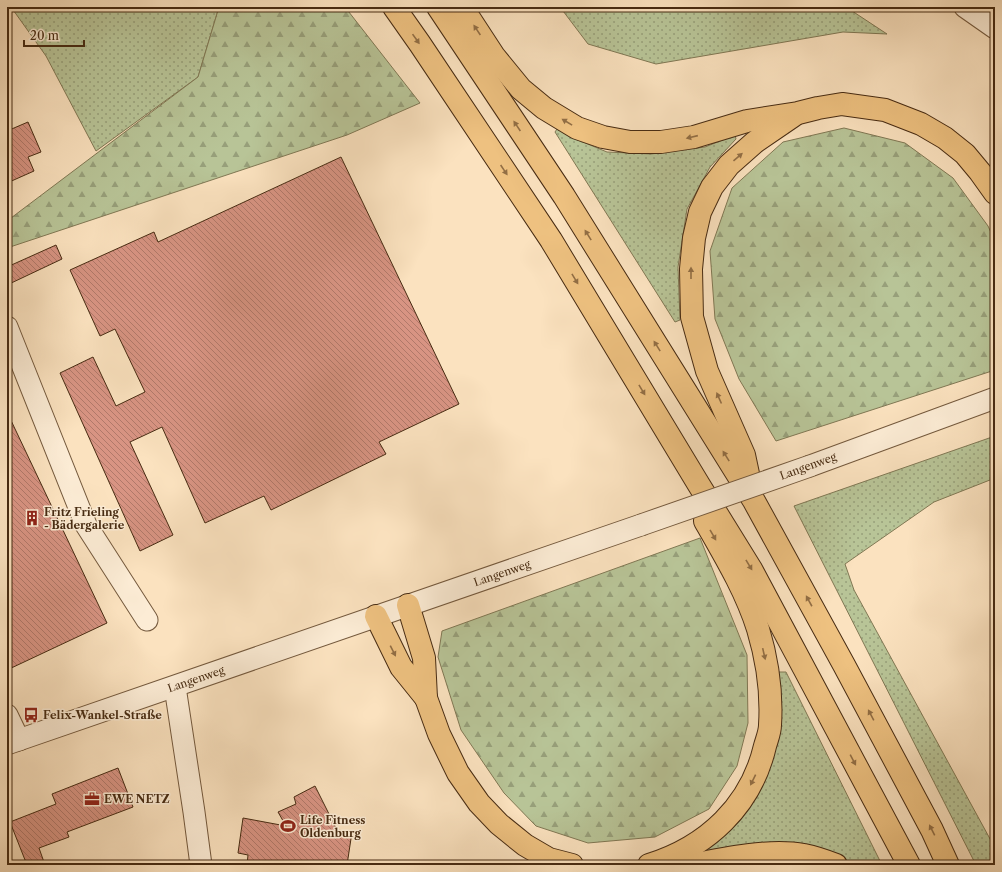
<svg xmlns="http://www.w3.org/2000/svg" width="1002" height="872" viewBox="0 0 1002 872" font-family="'Libre Caslon Text',serif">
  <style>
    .grass { fill: url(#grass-dots); stroke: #807854 }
    .forest { fill: url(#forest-firs); stroke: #807854 }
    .building { fill: url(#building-back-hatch); stroke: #472b12 }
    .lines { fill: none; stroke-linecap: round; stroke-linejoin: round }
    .minor-casing { stroke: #74593d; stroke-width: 23 }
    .highway-casing { stroke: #472b12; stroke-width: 24 }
    .minor { stroke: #fcecd5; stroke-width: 21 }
    .highway { stroke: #eec180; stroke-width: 22 }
    .minor-bridge-casing { stroke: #74593d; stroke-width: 23; stroke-linecap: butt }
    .minor-bridge { stroke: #fcecd5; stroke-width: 21 }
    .oneway { fill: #926e44 }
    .labels { text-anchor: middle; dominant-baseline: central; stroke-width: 3; stroke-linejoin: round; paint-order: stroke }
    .street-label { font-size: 11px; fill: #472b12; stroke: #fcecd5 }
    .poi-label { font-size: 11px; font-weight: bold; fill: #472b12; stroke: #fcecd5; text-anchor: start }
  </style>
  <defs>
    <pattern id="grass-dots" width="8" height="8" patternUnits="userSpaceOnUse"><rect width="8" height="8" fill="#b8c497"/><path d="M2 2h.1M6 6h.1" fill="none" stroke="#979f7a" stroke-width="1.8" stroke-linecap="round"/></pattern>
    <pattern id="forest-firs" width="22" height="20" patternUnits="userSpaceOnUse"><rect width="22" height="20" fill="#b8c497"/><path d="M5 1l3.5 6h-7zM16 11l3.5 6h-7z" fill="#979f7a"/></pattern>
    <pattern id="building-back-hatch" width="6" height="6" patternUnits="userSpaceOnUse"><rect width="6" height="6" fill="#d89483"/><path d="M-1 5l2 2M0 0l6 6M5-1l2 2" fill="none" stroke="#b1796a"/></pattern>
  </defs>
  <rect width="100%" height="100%" fill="#fbe2bf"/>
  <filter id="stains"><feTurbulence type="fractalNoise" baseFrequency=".005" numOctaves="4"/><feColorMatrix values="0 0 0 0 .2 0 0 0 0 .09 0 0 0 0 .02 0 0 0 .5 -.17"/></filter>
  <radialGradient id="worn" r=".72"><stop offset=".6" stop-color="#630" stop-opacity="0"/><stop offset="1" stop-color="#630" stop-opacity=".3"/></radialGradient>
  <g class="grass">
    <path d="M 11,7 L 219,7 L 198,77 L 96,151 L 46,56 Z"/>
    <path d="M 560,7 L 846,7 L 887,34 L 843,32 L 656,64 L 588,44 Z"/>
    <path d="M 557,129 L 578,140 L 607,152 L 651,154 L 705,147 L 735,135 L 736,139 L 710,167 L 687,209 L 678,267 L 680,320 L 675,322 L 555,132 Z"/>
    <path d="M 995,436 L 995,478 L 934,502 L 845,564 L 854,590 L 995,848 L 995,865 L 976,865 L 794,506 Z"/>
    <path d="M 778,672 L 786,672 L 882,865 L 852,865 L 819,849 L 694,853 L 747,811 L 768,764 Z"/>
  </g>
  <g class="forest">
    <path d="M 219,7 L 345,7 L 420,103 L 347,135 L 7,248 L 7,221 L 198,77 Z"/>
    <path d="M 844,128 L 905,143 L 953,178 L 988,226 L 995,241 L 995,370 L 776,441 L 739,379 L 715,319 L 710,251 L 732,188 L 783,142 Z"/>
    <path d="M 700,538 L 747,655 L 748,723 L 737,766 L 709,809 L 655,837 L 588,843 L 536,826 L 504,793 L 461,730 L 438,657 L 442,631 Z"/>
  </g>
  <g class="building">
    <path d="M 28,122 L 41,152 L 28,157 L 34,171 L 7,183 L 7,131 Z"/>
    <path d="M 341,157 L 459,404 L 379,442 L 386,454 L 271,510 L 264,496 L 205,523 L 162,427 L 130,442 L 173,535 L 140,551 L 60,373 L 93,357 L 116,406 L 145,392 L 115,329 L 100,336 L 70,270 L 154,232 L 158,242 Z"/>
    <path d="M 56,245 L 62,259 L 7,285 L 7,267 Z"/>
    <path d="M 7,412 L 107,623 L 7,670 Z"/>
    <path d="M 118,768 L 133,807 L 67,832 L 69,837 L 39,848 L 45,865 L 27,865 L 10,822 L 56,804 L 52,794 Z"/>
    <path d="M 315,786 L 337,830 L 352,832 L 347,865 L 247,865 L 248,855 L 238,853 L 243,818 L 286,826 L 278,812 L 296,804 L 294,797 Z"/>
  </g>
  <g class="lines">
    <g class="minor-casing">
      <g id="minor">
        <path d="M 965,7 L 995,28"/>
        <path d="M 7,327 L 86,525 L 147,620"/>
        <path d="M 810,466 L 995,398"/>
        <path d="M 175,687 L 194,812 L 201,865"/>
        <path d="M 7,715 L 19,740"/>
        <path d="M 7,744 L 641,525"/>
      </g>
    </g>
    <g class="highway-casing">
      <g id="highway">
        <path d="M 394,7 L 420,44 L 551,240 L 699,485 L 751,569 L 909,865"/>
        <path d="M 438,7 L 564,196 L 754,501 L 844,665 L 932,830 L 948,865"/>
        <path d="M 462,7 L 494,56 L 521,89 L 544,108 L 577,128 L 603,137 L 630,142 L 661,142 L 694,137 L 747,121 L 798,113 L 818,108 L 842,104 L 885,110 L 921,124 L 945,138 L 965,154 L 980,172 L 995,193"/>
        <path d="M 751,488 L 744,455 L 707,371 L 692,317 L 691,269 L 694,238 L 700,212 L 712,187 L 729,165 L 755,142 L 793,116"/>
        <path d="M 408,605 L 424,658 L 426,698 L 439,734 L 458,773 L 479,803 L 499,824 L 525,845 L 549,859 L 572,865"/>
        <path d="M 376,616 L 401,667 L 426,698"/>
        <path d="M 649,865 C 707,847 751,806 765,746 C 767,739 770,732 770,725 C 772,694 767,659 758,629 C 746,591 725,556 705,521"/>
        <path d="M 692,865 C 726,858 770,849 804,855 C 814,857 826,861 836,865"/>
      </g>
    </g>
    <use href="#minor" class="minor"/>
    <use href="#highway" class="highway"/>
    <g class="minor-bridge-casing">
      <path id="minor-bridge" d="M 641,525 L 810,466"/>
    </g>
    <use href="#minor-bridge" class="minor-bridge"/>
  </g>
  <defs><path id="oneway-solid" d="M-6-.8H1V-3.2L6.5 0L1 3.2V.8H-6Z"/></defs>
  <g class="oneway">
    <use href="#oneway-solid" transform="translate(477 30) rotate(-124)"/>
    <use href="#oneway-solid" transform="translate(416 39) rotate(55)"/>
    <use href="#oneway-solid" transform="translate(567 122) rotate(-149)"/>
    <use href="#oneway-solid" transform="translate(517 126) rotate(-124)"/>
    <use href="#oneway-solid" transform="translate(692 137) rotate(167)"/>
    <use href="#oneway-solid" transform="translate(738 157) rotate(-41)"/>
    <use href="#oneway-solid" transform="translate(504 170) rotate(56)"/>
    <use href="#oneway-solid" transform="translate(588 235) rotate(-122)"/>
    <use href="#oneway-solid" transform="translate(691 273) rotate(-90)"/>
    <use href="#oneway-solid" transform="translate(575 279) rotate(59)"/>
    <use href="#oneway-solid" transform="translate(657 346) rotate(-122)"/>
    <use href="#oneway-solid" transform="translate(642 390) rotate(59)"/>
    <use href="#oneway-solid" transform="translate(719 398) rotate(-114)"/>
    <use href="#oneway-solid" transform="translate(726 456) rotate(-122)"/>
    <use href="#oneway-solid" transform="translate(713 535) rotate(60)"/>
    <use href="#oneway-solid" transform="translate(749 565) rotate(59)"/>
    <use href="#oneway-solid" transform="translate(809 601) rotate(-119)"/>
    <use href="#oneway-solid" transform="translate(393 651) rotate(63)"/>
    <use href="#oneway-solid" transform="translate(764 654) rotate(77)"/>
    <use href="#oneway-solid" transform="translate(871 715) rotate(-118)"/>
    <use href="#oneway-solid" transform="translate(853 760) rotate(62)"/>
    <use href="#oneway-solid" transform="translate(753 780) rotate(116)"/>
    <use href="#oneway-solid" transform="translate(932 830) rotate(-117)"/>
  </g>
  <defs>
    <g id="building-bare" transform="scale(1.2)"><path d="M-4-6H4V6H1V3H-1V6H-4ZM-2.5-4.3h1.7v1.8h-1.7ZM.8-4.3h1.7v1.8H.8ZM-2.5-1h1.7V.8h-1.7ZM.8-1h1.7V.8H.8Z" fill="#8f2418" stroke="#fcecd5" stroke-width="2.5" paint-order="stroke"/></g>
    <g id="bus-bare" transform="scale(1.2)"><path d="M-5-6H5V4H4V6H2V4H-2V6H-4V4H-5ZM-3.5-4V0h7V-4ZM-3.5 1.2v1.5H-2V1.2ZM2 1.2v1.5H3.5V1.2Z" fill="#8f2418" stroke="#fcecd5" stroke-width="2.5" paint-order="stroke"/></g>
    <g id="office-bare" transform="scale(1.2)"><path d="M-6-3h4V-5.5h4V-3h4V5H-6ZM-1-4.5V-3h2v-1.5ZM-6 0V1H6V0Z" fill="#8f2418" stroke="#fcecd5" stroke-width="2.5" paint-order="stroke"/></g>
    <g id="stadium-bare" transform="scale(1.2)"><path d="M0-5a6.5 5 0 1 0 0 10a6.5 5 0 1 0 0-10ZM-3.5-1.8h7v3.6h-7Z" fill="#8f2418" stroke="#fcecd5" stroke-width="2.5" paint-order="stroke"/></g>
  </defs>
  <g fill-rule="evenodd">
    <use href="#building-bare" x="32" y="518"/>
    <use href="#bus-bare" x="31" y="715"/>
    <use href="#office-bare" x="92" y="799"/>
    <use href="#stadium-bare" x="288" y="826"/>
  </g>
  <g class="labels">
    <g class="street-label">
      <text transform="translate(808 466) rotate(-20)">Langenweg</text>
      <text transform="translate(502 573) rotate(-19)">Langenweg</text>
      <text transform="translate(196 679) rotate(-19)">Langenweg</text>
    </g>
    <g class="poi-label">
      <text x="44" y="512">Fritz Frieling<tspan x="44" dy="13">- Bädergalerie</tspan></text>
      <text x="43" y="715">Felix-Wankel-Straße</text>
      <text x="104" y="799">EWE NETZ</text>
      <text x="300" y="820">Life Fitness<tspan x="300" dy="13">Oldenburg</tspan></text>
    </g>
  </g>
  <rect width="1002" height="872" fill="none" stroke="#fbe2bf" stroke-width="24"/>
  <rect x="8" y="8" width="986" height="856" fill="none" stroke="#472b12" stroke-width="2"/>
  <rect x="12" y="12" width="978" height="848" fill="none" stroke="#472b12"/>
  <path d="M24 40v6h60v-6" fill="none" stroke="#472b12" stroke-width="2"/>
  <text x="30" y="40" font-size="12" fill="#472b12" stroke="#fcecd5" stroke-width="3" paint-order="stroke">20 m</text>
  <rect width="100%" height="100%" filter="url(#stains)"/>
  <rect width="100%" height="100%" fill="url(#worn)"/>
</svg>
